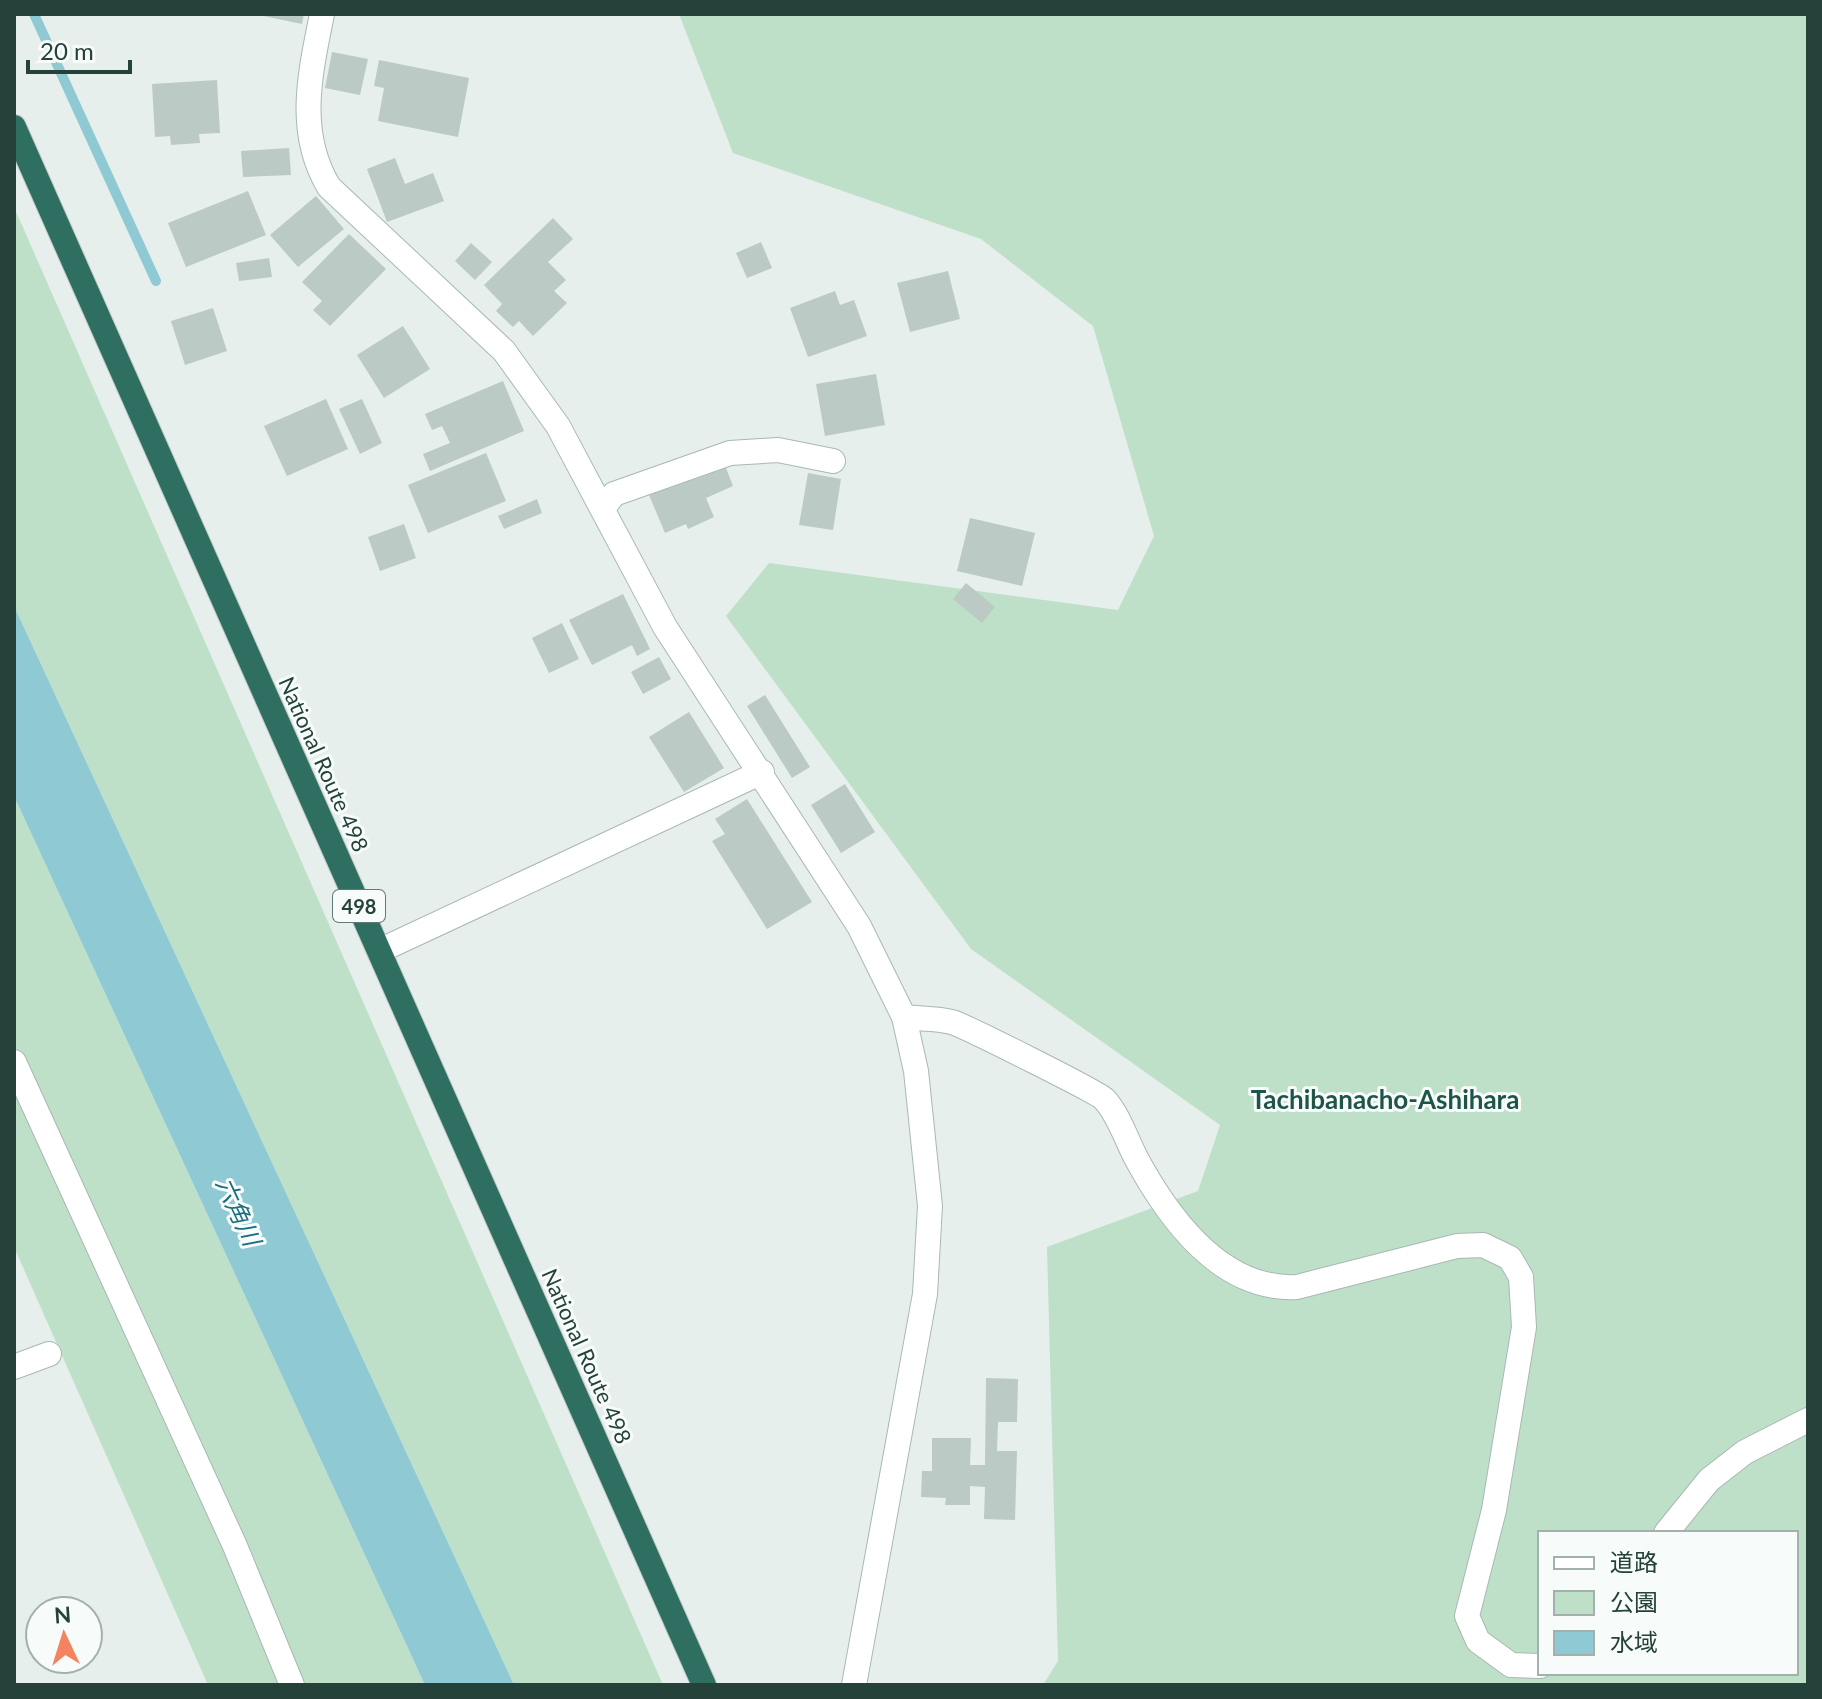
<svg xmlns="http://www.w3.org/2000/svg" width="1822" height="1699" viewBox="0 0 1822 1699" font-family="Lato,'Noto Sans JP',sans-serif">
  <style>
    .green { fill: #bfe0c8; fill-rule: evenodd }
    .water { fill: #8ec9d4 }
    .lines { fill: none; stroke-linecap: round; stroke-linejoin: round }
    .stream { stroke: #8ec9d4; stroke-width: 10 }
    .building { fill: #bbcac4 }
    .street-casing { stroke: #a8b8b2; stroke-width: 26 }
    .highway-casing { stroke: #c2cac8; stroke-width: 26 }
    .street { stroke: #fff; stroke-width: 24 }
    .highway { stroke: #2f6f62; stroke-width: 24 }
    .labels { text-anchor: middle; dominant-baseline: central; stroke-width: 6; stroke-linejoin: round; paint-order: stroke }
    .shield { fill: #f7fbf9; stroke: #637a73; stroke-width: 2 }
    .shield-label { font-size: 20px; font-weight: bold; fill: #24423a }
    .street-label { font-size: 22px; fill: #24423a; stroke: #f7fbf9 }
    .water-label { font-size: 24px; font-style: italic; fill: #1c6f80; stroke: #f7fbf9 }
    .quarter-label { font-size: 26px; font-weight: bold; fill: #1f5548; stroke: #f7fbf9 }
  </style>
  <rect width="100%" height="100%" fill="#e6efeb"/>
  <g class="green">
    <path d="M 679,14 L 1808,14 L 1808,1685 L 1043,1685 L 1058,1661 L 1047,1247 L 1198,1191 L 1220,1125 L 971,949 L 726,616 L 769,563 L 1118,610 L 1154,536 L 1093,326 L 981,239 L 733,153 ZM 1540,1533 L 1796,1533 L 1796,1673 L 1540,1673 Z"/>
    <path d="M 14,207 L 663,1685 L 514,1685 L 14,606 Z"/>
    <path d="M 14,796 L 425,1685 L 208,1685 L 14,1247 Z"/>
  </g>
  <path class="water" d="M 14,606 L 514,1685 L 425,1685 L 14,796 Z"/>
  <g class="lines">
    <path class="stream" d="M 34,14 L 156,281"/>
  </g>
  <g class="building">
    <path d="M 254,14 L 304,14 L 302,24 Z"/>
    <path d="M 332,52 L 368,59 L 360,95 L 325,88 Z"/>
    <path d="M 379,60 L 469,78 L 458,137 L 378,121 L 384,88 L 374,86 Z"/>
    <path d="M 217,80 L 220,133 L 199,134 L 200,143 L 171,145 L 170,136 L 155,137 L 152,84 Z"/>
    <path d="M 289,148 L 291,175 L 243,177 L 241,151 Z"/>
    <path d="M 395,158 L 405,184 L 433,173 L 444,201 L 387,222 L 367,169 Z"/>
    <path d="M 248,191 L 266,235 L 186,267 L 168,223 Z"/>
    <path d="M 316,196 L 344,229 L 298,267 L 270,235 Z"/>
    <path d="M 553,218 L 573,239 L 548,262 L 566,280 L 554,291 L 567,303 L 533,336 L 519,321 L 513,327 L 496,311 L 502,304 L 484,285 Z"/>
    <path d="M 349,234 L 386,269 L 330,326 L 313,310 L 322,301 L 302,282 Z"/>
    <path d="M 761,242 L 772,268 L 747,278 L 736,253 Z"/>
    <path d="M 471,243 L 492,262 L 475,280 L 455,261 Z"/>
    <path d="M 269,258 L 272,277 L 239,281 L 236,263 Z"/>
    <path d="M 948,271 L 960,319 L 910,332 L 897,283 Z"/>
    <path d="M 835,291 L 840,305 L 854,300 L 867,336 L 808,357 L 790,308 Z"/>
    <path d="M 213,308 L 227,351 L 185,365 L 171,321 Z"/>
    <path d="M 403,326 L 430,369 L 384,398 L 357,355 Z"/>
    <path d="M 876,374 L 885,425 L 825,436 L 816,384 Z"/>
    <path d="M 503,381 L 524,431 L 430,471 L 423,454 L 450,443 L 442,426 L 432,430 L 425,414 Z"/>
    <path d="M 326,399 L 348,449 L 287,476 L 264,426 Z"/>
    <path d="M 362,399 L 382,443 L 360,454 L 339,409 Z"/>
    <path d="M 486,453 L 506,501 L 428,533 L 408,485 Z"/>
    <path d="M 726,468 L 733,486 L 706,498 L 714,517 L 688,529 L 686,524 L 665,533 L 649,495 Z"/>
    <path d="M 808,473 L 841,479 L 833,530 L 799,525 Z"/>
    <path d="M 537,499 L 542,513 L 504,529 L 498,516 Z"/>
    <path d="M 970,518 L 1035,533 L 1022,586 L 957,571 Z"/>
    <path d="M 404,524 L 416,558 L 380,571 L 368,537 Z"/>
    <path d="M 966,583 L 995,607 L 982,623 L 953,599 Z"/>
    <path d="M 623,594 L 650,649 L 637,656 L 632,645 L 592,665 L 569,620 Z"/>
    <path d="M 562,623 L 579,659 L 549,673 L 532,638 Z"/>
    <path d="M 659,657 L 671,679 L 643,694 L 631,672 Z"/>
    <path d="M 765,695 L 810,767 L 792,778 L 747,706 Z"/>
    <path d="M 689,712 L 724,768 L 684,792 L 649,737 Z"/>
    <path d="M 845,784 L 875,832 L 841,853 L 811,805 Z"/>
    <path d="M 747,799 L 812,902 L 767,929 L 712,841 L 725,834 L 715,819 Z"/>
    <path d="M 986,1378 L 1018,1379 L 1017,1422 L 998,1422 L 997,1451 L 1017,1451 L 1015,1520 L 984,1519 L 985,1487 L 970,1486 L 970,1505 L 945,1505 L 946,1498 L 921,1497 L 922,1471 L 932,1471 L 932,1438 L 971,1438 L 970,1465 L 985,1465 Z"/>
  </g>
  <g class="lines">
    <g class="street-casing">
      <g id="street">
        <path d="M 322,14 C 310,74 296,132 329,187 L 504,351 L 558,426 L 665,627 L 859,926 L 904,1017 L 916,1071 L 930,1206 L 925,1294 L 854,1685"/>
        <path d="M 604,507 L 614,494 L 730,453 L 778,450 L 833,461"/>
        <path d="M 379,951 L 762,772"/>
        <path d="M 904,1017 C 919,1019 937,1018 952,1022 C 965,1026 1097,1092 1104,1099 C 1118,1113 1127,1141 1136,1158 C 1169,1219 1221,1291 1297,1287 L 1457,1246 L 1483,1245 L 1510,1258 L 1521,1277 L 1524,1327 L 1494,1510 L 1467,1616 L 1478,1641 L 1511,1665 L 1540,1666"/>
        <path d="M 14,1062 L 235,1546 L 292,1685"/>
        <path d="M 14,1367 L 49,1354"/>
        <path d="M 1666,1533 L 1709,1480 L 1745,1452 L 1808,1420"/>
      </g>
    </g>
    <g class="highway-casing">
      <path id="highway" d="M 14,127 L 704,1685"/>
    </g>
    <use href="#street" class="street"/>
    <use href="#highway" class="highway"/>
  </g>
  <g class="labels">
    <rect class="shield" x="333" y="890" width="52" height="32" rx="6"/>
    <g class="shield-label">
      <text x="359" y="906">498</text>
    </g>
    <g class="street-label">
      <text transform="translate(324 764) rotate(66)">National Route 498</text>
      <text transform="translate(587 1356) rotate(66)">National Route 498</text>
    </g>
    <g class="water-label">
      <text transform="translate(239 1211) rotate(65)">六角川</text>
    </g>
    <g class="quarter-label">
      <text x="1385" y="1099">Tachibanacho-Ashihara</text>
    </g>
  </g>
  <rect width="1822" height="1699" fill="none" stroke="#24423a" stroke-width="32"/>
  <rect x="1538" y="1531" width="260" height="144" fill="#f7fbf9" stroke="#a3b1ad" stroke-width="2"/>
  <rect x="1554" y="1557" width="40" height="12" fill="#ffffff" stroke="#a3b1ad" stroke-width="2"/>
  <text x="1610" y="1571" font-size="24" fill="#24423a">道路</text>
  <rect x="1554" y="1591" width="40" height="24" fill="#bfe0c8" stroke="#a3b1ad" stroke-width="2"/>
  <text x="1610" y="1611" font-size="24" fill="#24423a">公園</text>
  <rect x="1554" y="1631" width="40" height="24" fill="#8ec9d4" stroke="#a3b1ad" stroke-width="2"/>
  <text x="1610" y="1651" font-size="24" fill="#24423a">水域</text>
  <g transform="translate(64 1635) rotate(356)"><circle r="38" fill="#f7fbf9" stroke="#a3b1ad" stroke-width="2"/>
  <path d="M0-6L14 30L0 20L-14 30Z" fill="#f4845f"/>
  <text y="-12" font-size="22" font-weight="bold" text-anchor="middle" fill="#24423a">N</text>
  </g>
  <path d="M28 60v12h102v-12" fill="none" stroke="#24423a" stroke-width="4"/>
  <text x="40" y="60" font-size="24" fill="#24423a" stroke="#f7fbf9" stroke-width="6" paint-order="stroke">20 m</text>
</svg>
